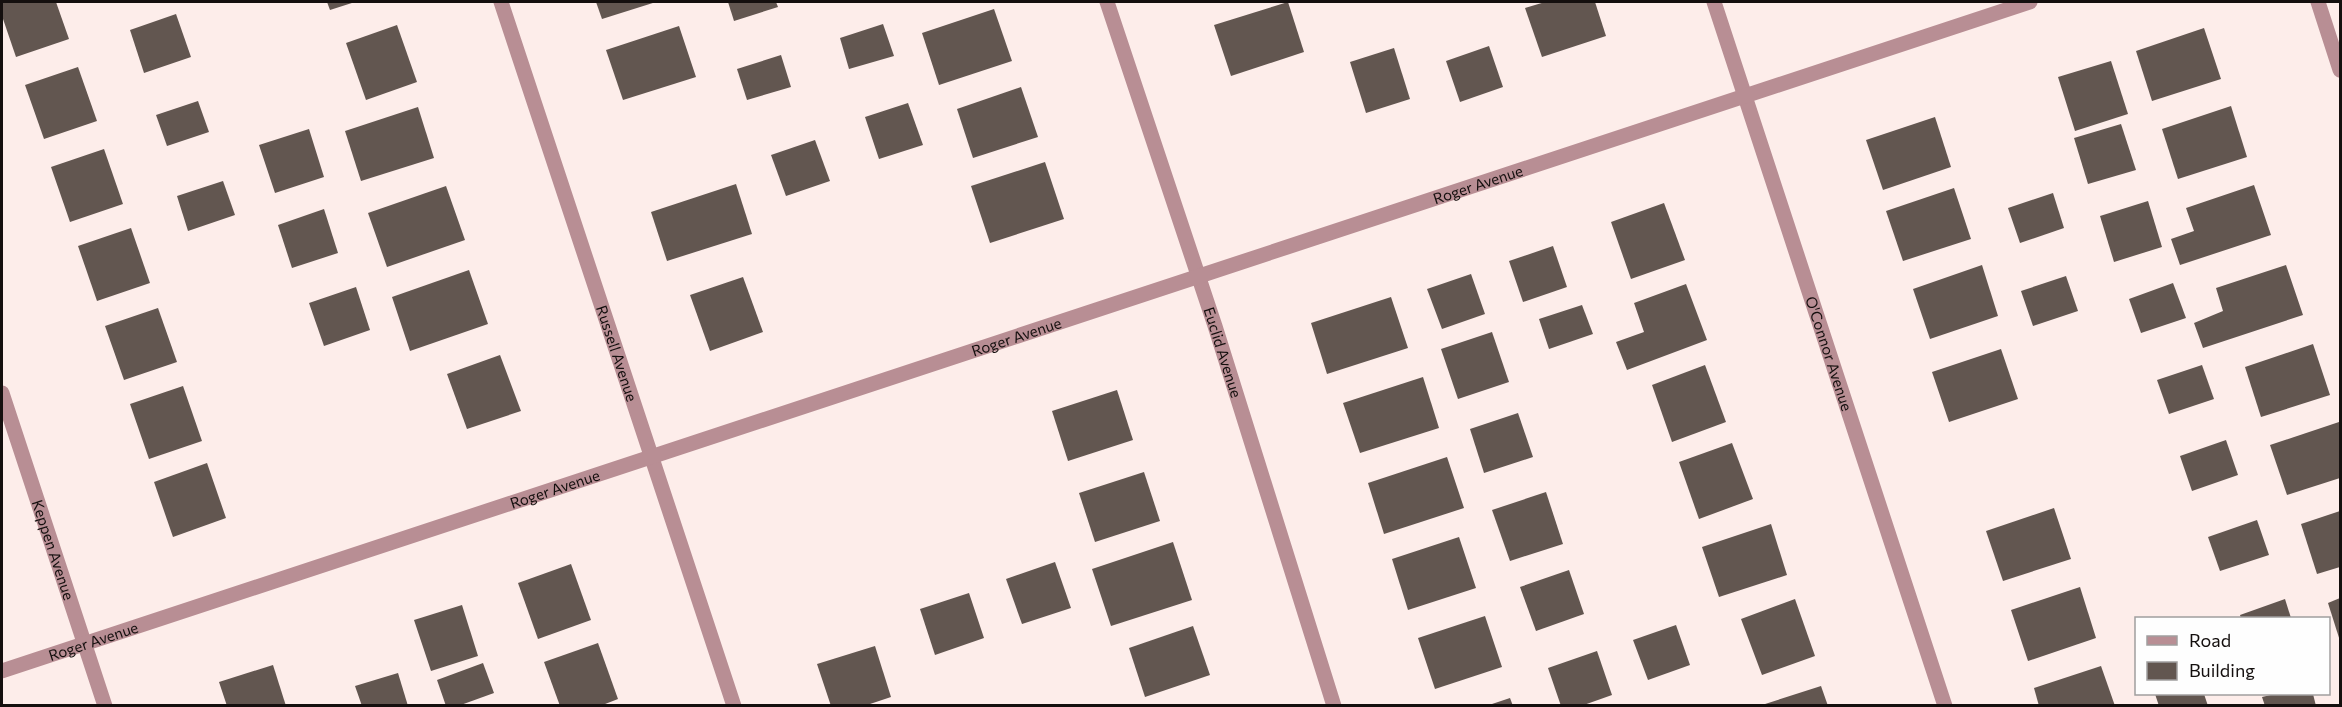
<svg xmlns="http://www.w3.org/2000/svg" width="2342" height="707" viewBox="0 0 2342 707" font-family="Commissioner,sans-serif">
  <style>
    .building { fill: #625650 }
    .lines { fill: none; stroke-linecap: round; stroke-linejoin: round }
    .minor { stroke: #b88e94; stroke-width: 15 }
    .labels { text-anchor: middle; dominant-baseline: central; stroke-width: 6; stroke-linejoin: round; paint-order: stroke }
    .street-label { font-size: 15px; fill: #140f0e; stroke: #fefefe }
  </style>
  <rect width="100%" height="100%" fill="#fdedea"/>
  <g class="building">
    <path d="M 2,2 L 56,2 L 69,39 L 16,57 L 2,16 Z"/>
    <path d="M 327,2 L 355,2 L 330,10 Z"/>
    <path d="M 596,2 L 656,2 L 602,19 Z"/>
    <path d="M 728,2 L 776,2 L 778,7 L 734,21 Z"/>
    <path d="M 1288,2 L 1304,52 L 1231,76 L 1214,25 Z"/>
    <path d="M 1545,2 L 1595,2 L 1606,36 L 1542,57 L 1525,8 Z"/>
    <path d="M 994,9 L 1012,61 L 939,85 L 922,33 Z"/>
    <path d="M 176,14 L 191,57 L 144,73 L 130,30 Z"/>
    <path d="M 883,24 L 894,56 L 849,69 L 840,38 Z"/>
    <path d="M 397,25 L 417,82 L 366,100 L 346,43 Z"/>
    <path d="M 679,26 L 696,77 L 623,100 L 606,50 Z"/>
    <path d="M 2204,28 L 2221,79 L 2152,101 L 2136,51 Z"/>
    <path d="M 1489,46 L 1503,87 L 1460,102 L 1446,61 Z"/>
    <path d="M 1394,48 L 1410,99 L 1366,113 L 1350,62 Z"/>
    <path d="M 781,55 L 791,87 L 747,100 L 737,69 Z"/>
    <path d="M 2111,61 L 2128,114 L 2075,131 L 2058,77 Z"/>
    <path d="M 78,67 L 97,121 L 44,139 L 25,85 Z"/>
    <path d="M 1021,87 L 1038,137 L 973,158 L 957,109 Z"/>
    <path d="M 198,101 L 209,132 L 167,146 L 156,115 Z"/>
    <path d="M 908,103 L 923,145 L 879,159 L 865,117 Z"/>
    <path d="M 2231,106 L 2247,157 L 2178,179 L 2162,129 Z"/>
    <path d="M 418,107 L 434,158 L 361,181 L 345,131 Z"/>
    <path d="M 1935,117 L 1951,167 L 1883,190 L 1866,140 Z"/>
    <path d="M 2121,124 L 2136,170 L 2088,184 L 2074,138 Z"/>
    <path d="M 309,129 L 324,177 L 275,193 L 259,145 Z"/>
    <path d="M 815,140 L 830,181 L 786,196 L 771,155 Z"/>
    <path d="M 104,149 L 123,204 L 70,222 L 51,167 Z"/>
    <path d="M 1045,162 L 1064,219 L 990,243 L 971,186 Z"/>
    <path d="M 223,181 L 235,215 L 188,231 L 177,196 Z"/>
    <path d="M 736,184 L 752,234 L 667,261 L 651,212 Z"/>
    <path d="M 2254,185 L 2271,235 L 2180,265 L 2171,239 L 2194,231 L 2186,208 Z"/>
    <path d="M 446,186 L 465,240 L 387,267 L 368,213 Z"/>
    <path d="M 1954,188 L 1971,239 L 1903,261 L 1886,211 Z"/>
    <path d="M 2053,193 L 2064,228 L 2020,243 L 2008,208 Z"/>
    <path d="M 2148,201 L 2162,247 L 2114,262 L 2100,216 Z"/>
    <path d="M 1664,203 L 1685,260 L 1631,279 L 1611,222 Z"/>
    <path d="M 324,209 L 338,253 L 292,268 L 278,225 Z"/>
    <path d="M 131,228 L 150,283 L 97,301 L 78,246 Z"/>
    <path d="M 1553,246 L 1567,287 L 1523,302 L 1509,261 Z"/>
    <path d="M 1982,265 L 1998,316 L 1930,339 L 1913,289 Z"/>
    <path d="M 2286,265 L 2303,315 L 2203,348 L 2194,323 L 2223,311 L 2216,288 Z"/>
    <path d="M 469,270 L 488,324 L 410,351 L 392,297 Z"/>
    <path d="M 1471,274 L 1485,314 L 1442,329 L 1427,289 Z"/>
    <path d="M 2066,276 L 2078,311 L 2033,326 L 2021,291 Z"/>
    <path d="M 743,277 L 763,332 L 710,351 L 690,295 Z"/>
    <path d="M 2173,283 L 2186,318 L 2141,333 L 2129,299 Z"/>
    <path d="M 1686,284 L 1707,340 L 1627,370 L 1616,342 L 1644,332 L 1634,303 Z"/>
    <path d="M 356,287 L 370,330 L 324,346 L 309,303 Z"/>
    <path d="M 1391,297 L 1408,348 L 1327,374 L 1311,323 Z"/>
    <path d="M 1582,305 L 1593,334 L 1549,349 L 1539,319 Z"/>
    <path d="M 158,308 L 177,362 L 124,380 L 105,326 Z"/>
    <path d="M 1492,332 L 1509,382 L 1458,399 L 1441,349 Z"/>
    <path d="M 2313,344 L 2330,395 L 2261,417 L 2245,367 Z"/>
    <path d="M 2001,349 L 2018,399 L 1949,422 L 1932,372 Z"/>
    <path d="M 500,355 L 521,411 L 467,429 L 447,374 Z"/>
    <path d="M 1705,365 L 1726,422 L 1672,442 L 1652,385 Z"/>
    <path d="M 2202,365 L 2214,399 L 2169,414 L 2157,380 Z"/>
    <path d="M 1423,377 L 1439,428 L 1360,453 L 1343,403 Z"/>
    <path d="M 183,386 L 202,441 L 149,459 L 130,404 Z"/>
    <path d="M 1117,390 L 1133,440 L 1068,461 L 1052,411 Z"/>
    <path d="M 1518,413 L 1533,457 L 1484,473 L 1470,429 Z"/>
    <path d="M 2339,422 L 2340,478 L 2287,495 L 2270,445 Z"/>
    <path d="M 2226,440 L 2238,475 L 2192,491 L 2180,456 Z"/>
    <path d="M 1732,443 L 1753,499 L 1699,519 L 1679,462 Z"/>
    <path d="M 1447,457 L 1464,508 L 1384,534 L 1368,483 Z"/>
    <path d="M 207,463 L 226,518 L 173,537 L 154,482 Z"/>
    <path d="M 1144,472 L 1160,521 L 1095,542 L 1079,493 Z"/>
    <path d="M 1546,492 L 1563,544 L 1510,561 L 1492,510 Z"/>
    <path d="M 2054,508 L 2071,559 L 2003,581 L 1986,531 Z"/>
    <path d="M 2340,511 L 2340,567 L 2317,574 L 2301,524 Z"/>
    <path d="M 2257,520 L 2269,555 L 2220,571 L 2208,537 Z"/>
    <path d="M 1771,524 L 1787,575 L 1719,597 L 1702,547 Z"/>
    <path d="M 1459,537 L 1476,588 L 1408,610 L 1392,559 Z"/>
    <path d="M 1173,542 L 1192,600 L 1111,626 L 1092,569 Z"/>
    <path d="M 1055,562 L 1071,608 L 1022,624 L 1006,579 Z"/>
    <path d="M 571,564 L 591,620 L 538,639 L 518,583 Z"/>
    <path d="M 1569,570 L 1584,614 L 1536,631 L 1520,587 Z"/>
    <path d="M 2080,587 L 2096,638 L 2028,661 L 2011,610 Z"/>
    <path d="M 969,593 L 984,638 L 935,655 L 920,609 Z"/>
    <path d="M 2340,598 L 2340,641 L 2328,603 Z"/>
    <path d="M 1795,599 L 1815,656 L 1762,675 L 1741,619 Z"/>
    <path d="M 2285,599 L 2291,618 L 2241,618 L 2240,615 Z"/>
    <path d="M 462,605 L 478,656 L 431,671 L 414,620 Z"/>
    <path d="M 1485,616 L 1502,667 L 1435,689 L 1418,638 Z"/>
    <path d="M 1676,625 L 1690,665 L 1648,680 L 1633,640 Z"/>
    <path d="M 1193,626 L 1210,675 L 1145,697 L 1129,648 Z"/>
    <path d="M 598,643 L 618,699 L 600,706 L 560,706 L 544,662 Z"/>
    <path d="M 875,646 L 891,697 L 864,706 L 831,706 L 817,664 Z"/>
    <path d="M 1597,651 L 1612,695 L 1581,706 L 1561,706 L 1548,668 Z"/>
    <path d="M 483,663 L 494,693 L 458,706 L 446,706 L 437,680 Z"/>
    <path d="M 273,665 L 286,706 L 227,706 L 219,682 Z"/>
    <path d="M 2101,666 L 2115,706 L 2039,706 L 2034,688 Z"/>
    <path d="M 398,673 L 408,706 L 362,706 L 355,686 Z"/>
    <path d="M 1821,686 L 1828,706 L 1762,706 L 1762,705 Z"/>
    <path d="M 2155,694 L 2204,694 L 2208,706 L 2159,706 Z"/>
    <path d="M 2275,694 L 2313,694 L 2316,706 L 2265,706 L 2262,697 Z"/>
    <path d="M 1510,698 L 1513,706 L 1489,706 L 1489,705 Z"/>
  </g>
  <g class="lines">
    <g class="minor">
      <path id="s1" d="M 501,2 L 734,706"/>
      <path id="s2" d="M 1107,2 L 1215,326 L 1334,706"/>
      <path id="s3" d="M 1714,2 L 1945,706"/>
      <path d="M 2318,2 L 2340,70"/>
      <path id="s4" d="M 2,393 L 105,706"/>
      <path id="s5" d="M 2,671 L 2030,2"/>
    </g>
  </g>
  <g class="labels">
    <g class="street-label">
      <text stroke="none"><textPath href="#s5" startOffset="1554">Roger Avenue</textPath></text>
      <text stroke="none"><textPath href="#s5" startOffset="1068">Roger Avenue</textPath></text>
      <text stroke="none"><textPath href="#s1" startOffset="370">Russell Avenue</textPath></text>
      <text stroke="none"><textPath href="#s2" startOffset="369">Euclid Avenue</textPath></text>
      <text stroke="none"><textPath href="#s3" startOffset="370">O'Connor Avenue</textPath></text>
      <text stroke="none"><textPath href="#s5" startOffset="582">Roger Avenue</textPath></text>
      <text stroke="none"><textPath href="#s4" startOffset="165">Keppen Avenue</textPath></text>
      <text stroke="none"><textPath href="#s5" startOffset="96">Roger Avenue</textPath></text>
    </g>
  </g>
  <rect width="2342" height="707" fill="none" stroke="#140f0e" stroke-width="6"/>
  <rect x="2135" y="617" width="195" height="78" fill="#fefefe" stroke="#a09e9e" stroke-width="1.5"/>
  <rect x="2147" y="636" width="30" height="9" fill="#b88e94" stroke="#a09e9e" stroke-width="1.5"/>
  <text x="2189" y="647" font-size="18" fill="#140f0e">Road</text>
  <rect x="2147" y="662" width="30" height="18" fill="#625650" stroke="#a09e9e" stroke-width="1.5"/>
  <text x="2189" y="677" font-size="18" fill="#140f0e">Building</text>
</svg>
